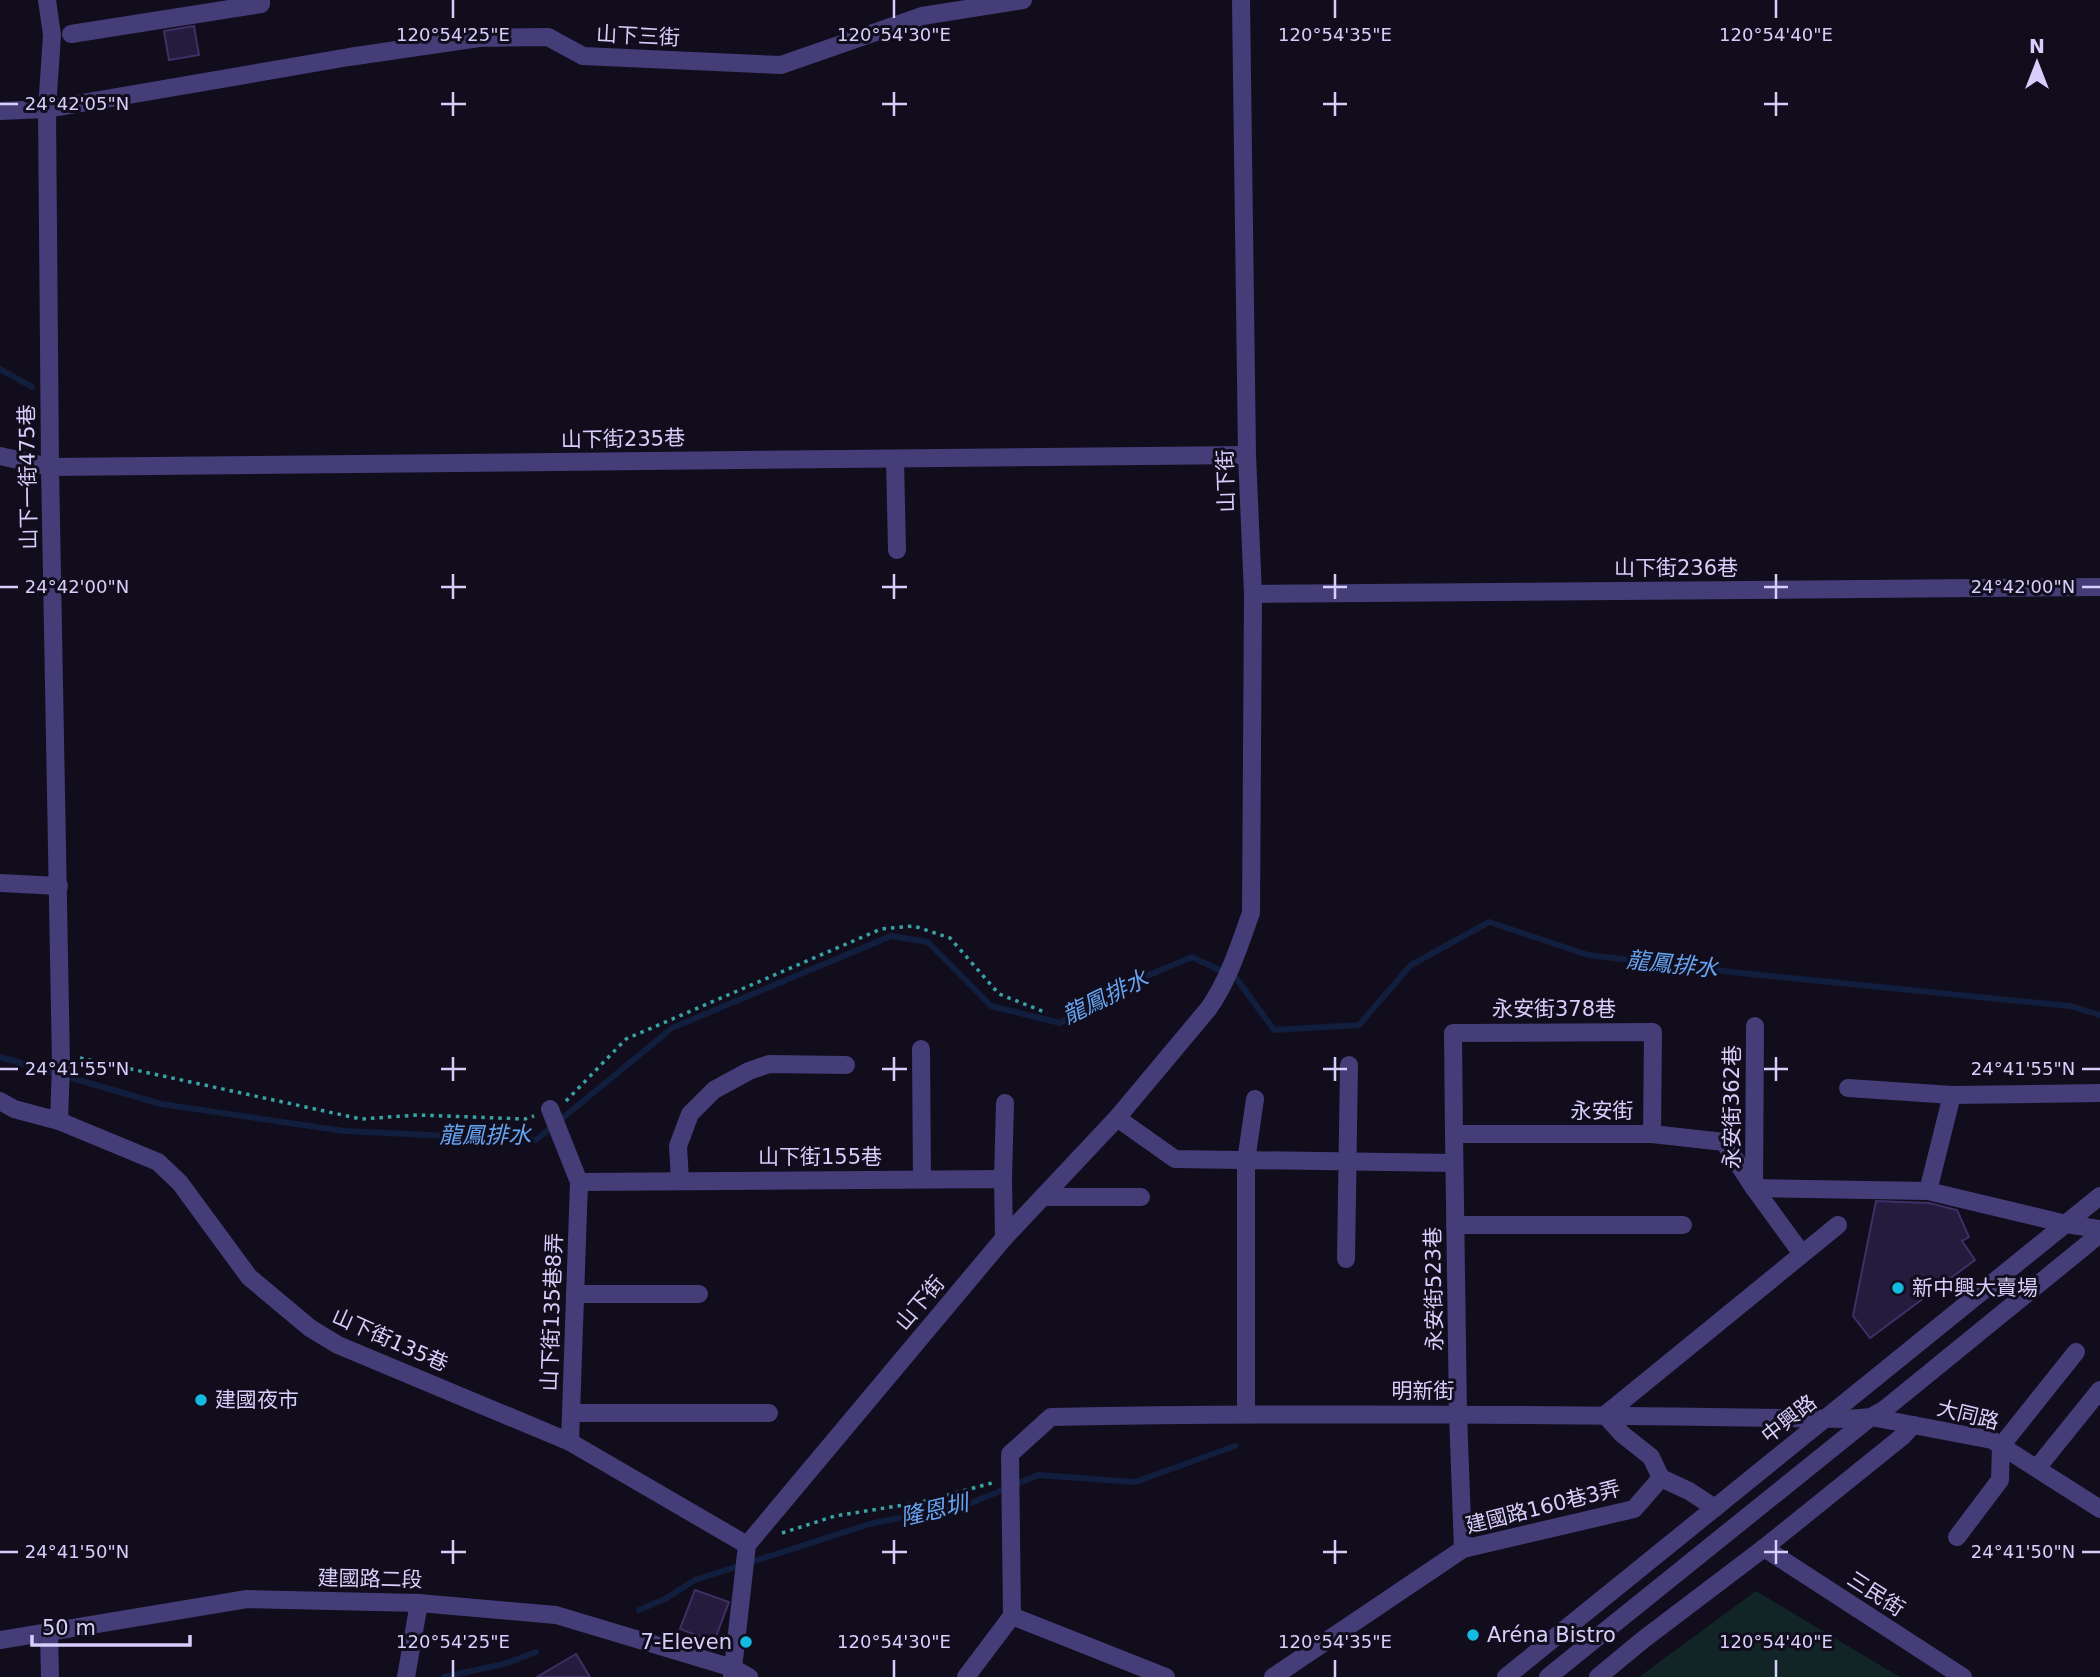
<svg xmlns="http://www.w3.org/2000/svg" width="2100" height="1677" viewBox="0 0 2100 1677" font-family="'DejaVu Sans','Noto Sans TC',sans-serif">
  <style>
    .green { fill: #112526 }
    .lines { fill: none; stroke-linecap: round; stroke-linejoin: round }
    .stream { stroke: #111e3d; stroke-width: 6 }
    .building { fill: #251b3c; stroke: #3f2f66; stroke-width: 2 }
    .path { stroke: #38a2a5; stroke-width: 3.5; stroke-dasharray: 3.5 5; stroke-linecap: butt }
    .minor { stroke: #443d78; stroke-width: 18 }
    .ticks { fill: none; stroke: #d7cefb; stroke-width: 2.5 }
    .poi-dot { fill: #14bae0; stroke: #110d1d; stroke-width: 2.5 }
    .labels { text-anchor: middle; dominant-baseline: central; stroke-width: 6; stroke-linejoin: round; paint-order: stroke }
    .street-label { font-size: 21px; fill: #d7cefb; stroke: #110d1d }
    .poi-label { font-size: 21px; fill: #d7cefb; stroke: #110d1d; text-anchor: start }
    .water-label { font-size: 23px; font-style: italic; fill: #65a4f1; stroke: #110d1d }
    .ticks-label { font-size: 18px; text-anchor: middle; fill: #d7cefb; stroke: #110d1d; stroke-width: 6; stroke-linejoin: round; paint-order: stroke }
  </style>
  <rect width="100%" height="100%" fill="#110d1d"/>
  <path class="green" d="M 1756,1591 L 1900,1677 L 1639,1677 Z"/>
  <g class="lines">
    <g class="stream">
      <path d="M 0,369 L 32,387"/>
      <path d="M 0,1057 L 161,1104 L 344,1131 L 536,1140 L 672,1028 L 891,936 L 928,942 L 991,1006 L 1060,1023 L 1126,985 L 1192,957 L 1236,978 L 1274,1030 L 1359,1025 L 1411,965 L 1489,922 L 1588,955 L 1750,974 L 2070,1006 L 2100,1015"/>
      <path d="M 639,1610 L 665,1599 L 695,1580 L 873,1523 L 964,1506 L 1038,1475 L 1135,1482 L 1235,1446"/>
      <path d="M 444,1677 L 504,1664 L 536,1652"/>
    </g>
  </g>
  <g class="building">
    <path d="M 194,26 L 199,55 L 169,60 L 164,31 Z"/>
    <path d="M 1876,1201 L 1929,1203 L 1957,1210 L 1969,1237 L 1962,1241 L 1975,1260 L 1870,1338 L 1853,1316 Z"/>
    <path d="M 695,1590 L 729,1602 L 714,1642 L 680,1629 Z"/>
    <path d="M 576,1654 L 590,1677 L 537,1677 Z"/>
  </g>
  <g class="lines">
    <g class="path">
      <path d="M 80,1058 L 361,1119 L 418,1115 L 525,1119 L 534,1116"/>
      <path d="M 566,1101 L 626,1039 L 881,929 L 914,926 L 950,938 L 999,994 L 1047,1013"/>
      <path d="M 782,1533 L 835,1516 L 922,1502 L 992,1483"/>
    </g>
    <g class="minor">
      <path d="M 47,0 L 52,35 L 47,109 L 50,467 L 61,1065 L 59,1121"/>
      <path d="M 71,34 L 261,4 L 261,0"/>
      <path d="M 0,111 L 47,109 L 349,57 L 479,38 L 548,37 L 583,56 L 781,65 L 922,16 L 1023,0"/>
      <path d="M 0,456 L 50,467 L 1247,455"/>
      <path d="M 895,459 L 897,550"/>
      <path d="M 1253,594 L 2100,587"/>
      <path d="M 0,883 L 59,886"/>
      <path d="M 1755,1026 L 1754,1188 L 1802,1254"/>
      <path d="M 921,1049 L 922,1179"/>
      <path d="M 1848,1088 L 1952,1095"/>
      <path d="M 0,1101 L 14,1109 L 59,1121 L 158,1162 L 180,1183 L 249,1277 L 310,1328 L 338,1345 L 570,1442 L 747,1545"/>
      <path d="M 550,1109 L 579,1182 L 570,1442"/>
      <path d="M 1117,1118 L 1175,1159 L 1454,1163"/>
      <path d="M 1454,1134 L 1453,1033 L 1653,1032 L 1652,1134"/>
      <path d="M 1003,1179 L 1005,1103"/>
      <path d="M 680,1181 L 678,1146 L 690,1114 L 714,1090 L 749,1071 L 769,1064 L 846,1065"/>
      <path d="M 579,1182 L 1003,1179 L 1004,1238"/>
      <path d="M 1928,1191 L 1952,1095 L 2100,1093"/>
      <path d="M 1043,1197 L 1141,1197"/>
      <path d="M 1455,1225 L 1683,1225"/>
      <path d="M 1346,1259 L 1349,1065"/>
      <path d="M 575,1294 L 699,1294"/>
      <path d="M 571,1413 L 769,1413"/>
      <path d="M 1246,1414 L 1246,1161 L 1255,1099"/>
      <path d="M 2037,1468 L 2100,1390"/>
      <path d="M 1661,1478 L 1651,1457 L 1622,1434 L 1605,1415 L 1838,1225"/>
      <path d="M 1957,1537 L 2000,1480 L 2001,1446 L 2076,1352"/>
      <path d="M 1764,1548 L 1963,1677"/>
      <path d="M 1463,1549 L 1458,1414 L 1454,1134 L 1652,1134 L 1724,1142 L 1754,1188 L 1928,1191 L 2066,1224 L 2100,1229"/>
      <path d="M 1012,1616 L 1166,1677"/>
      <path d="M 49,1632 L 50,1677"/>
      <path d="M 0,1640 L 247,1599 L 419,1603 L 556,1615 L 733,1668 L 749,1677"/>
      <path d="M 406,1677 L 419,1603"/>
      <path d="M 732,1677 L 747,1545 L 1004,1238 L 1117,1118 L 1209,1008 C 1229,979 1239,946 1251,913 L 1253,594 L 1247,455 L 1241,0"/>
      <path d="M 966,1677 L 1012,1616 L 1010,1454 L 1051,1417 C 1317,1412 1583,1415 1849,1419 L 1871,1417 L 1992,1440 L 2100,1509"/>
      <path d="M 1273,1677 L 1463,1549 L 1634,1509 L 1661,1478 L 1689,1491 L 1715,1508"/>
      <path d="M 1506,1677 L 2100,1196"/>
      <path d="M 1548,1677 L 1871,1417 L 1885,1409 L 2100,1234"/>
      <path d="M 1598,1677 L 1644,1639 L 1764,1548 L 1903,1436 L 1913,1425"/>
    </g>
  </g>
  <path class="ticks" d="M 453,0 L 453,18M 894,0 L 894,18M 1335,0 L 1335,18M 1776,0 L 1776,18M 453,92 L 453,116M 894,92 L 894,116M 1335,92 L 1335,116M 1776,92 L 1776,116M 0,104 L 18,104M 441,104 L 466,104M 882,104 L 907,104M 1323,104 L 1347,104M 1764,104 L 1788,104M 453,574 L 453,599M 894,574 L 894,599M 1335,574 L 1335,599M 1776,574 L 1776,599M 0,587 L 18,587M 441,587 L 466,587M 882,587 L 907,587M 1323,587 L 1347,587M 1764,587 L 1788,587M 2082,587 L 2100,587M 453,1057 L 453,1081M 894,1057 L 894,1081M 1335,1057 L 1335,1081M 1776,1057 L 1776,1081M 0,1069 L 18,1069M 441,1069 L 466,1069M 882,1069 L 907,1069M 1323,1069 L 1347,1069M 1764,1069 L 1788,1069M 2082,1069 L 2100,1069M 453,1540 L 453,1564M 894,1540 L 894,1564M 1335,1540 L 1335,1564M 1776,1540 L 1776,1564M 0,1552 L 18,1552M 441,1552 L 466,1552M 882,1552 L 907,1552M 1323,1552 L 1347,1552M 1764,1552 L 1788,1552M 2082,1552 L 2100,1552M 453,1660 L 453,1677M 894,1660 L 894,1677M 1335,1660 L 1335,1677M 1776,1660 L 1776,1677"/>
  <g class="poi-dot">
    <circle cx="1898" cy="1288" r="7"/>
    <circle cx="201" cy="1400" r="7"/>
    <circle cx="1473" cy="1635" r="7"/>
    <circle cx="746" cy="1642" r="7"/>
  </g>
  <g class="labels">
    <g class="street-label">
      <text transform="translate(638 36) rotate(3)">山下三街</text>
      <text transform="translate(623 439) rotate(-1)">山下街235巷</text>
      <text transform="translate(28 477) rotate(-91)">山下一街475巷</text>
      <text transform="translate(1226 481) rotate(-92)">山下街</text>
      <text x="1676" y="568">山下街236巷</text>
      <text x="1554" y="1009">永安街378巷</text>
      <text transform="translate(1732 1107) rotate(-90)">永安街362巷</text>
      <text x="1602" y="1111">永安街</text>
      <text x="820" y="1157">山下街155巷</text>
      <text transform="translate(1434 1289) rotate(-91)">永安街523巷</text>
      <text transform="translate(920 1303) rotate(-50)">山下街</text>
      <text transform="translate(552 1312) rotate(-88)">山下街135巷8弄</text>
      <text transform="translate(390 1340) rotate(24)">山下街135巷</text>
      <text x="1423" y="1391">明新街</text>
      <text transform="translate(1968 1415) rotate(14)">大同路</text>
      <text transform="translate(1789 1419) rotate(-38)">中興路</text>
      <text transform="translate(1543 1507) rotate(-14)">建國路160巷3弄</text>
      <text transform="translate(370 1579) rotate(1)">建國路二段</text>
      <text transform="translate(1876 1594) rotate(33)">三民街</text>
    </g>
    <g class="poi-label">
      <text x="1912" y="1288">新中興大賣場</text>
      <text x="215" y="1400">建國夜市</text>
      <text x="1487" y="1635">Aréna Bistro</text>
      <text x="732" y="1642" text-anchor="end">7-Eleven</text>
    </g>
    <g class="water-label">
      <text transform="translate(1672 964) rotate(6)">龍鳳排水</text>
      <text transform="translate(1105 997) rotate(-26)">龍鳳排水</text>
      <text x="485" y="1135">龍鳳排水</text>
      <text transform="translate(934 1510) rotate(-13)">隆恩圳</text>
    </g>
  </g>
  <g class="ticks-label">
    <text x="453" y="41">120°54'25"E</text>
    <text x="894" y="41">120°54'30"E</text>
    <text x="1335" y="41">120°54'35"E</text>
    <text x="1776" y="41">120°54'40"E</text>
    <text x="77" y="110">24°42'05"N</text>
    <text x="77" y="593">24°42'00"N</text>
    <text x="2023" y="593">24°42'00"N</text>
    <text x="77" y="1075">24°41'55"N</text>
    <text x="2023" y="1075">24°41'55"N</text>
    <text x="77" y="1558">24°41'50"N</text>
    <text x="2023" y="1558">24°41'50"N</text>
    <text x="453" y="1648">120°54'25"E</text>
    <text x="894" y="1648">120°54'30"E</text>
    <text x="1335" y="1648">120°54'35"E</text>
    <text x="1776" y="1648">120°54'40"E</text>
  </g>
  <g transform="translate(2037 63)" stroke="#110d1d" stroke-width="5" paint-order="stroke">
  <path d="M0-5L12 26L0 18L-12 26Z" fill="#d7cefb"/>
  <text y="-10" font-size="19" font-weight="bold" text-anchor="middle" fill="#d7cefb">N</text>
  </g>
  <path d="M32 1635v10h158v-10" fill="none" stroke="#d7cefb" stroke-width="3.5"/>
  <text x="42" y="1635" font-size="21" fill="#d7cefb" stroke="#110d1d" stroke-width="5" paint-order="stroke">50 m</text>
</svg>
